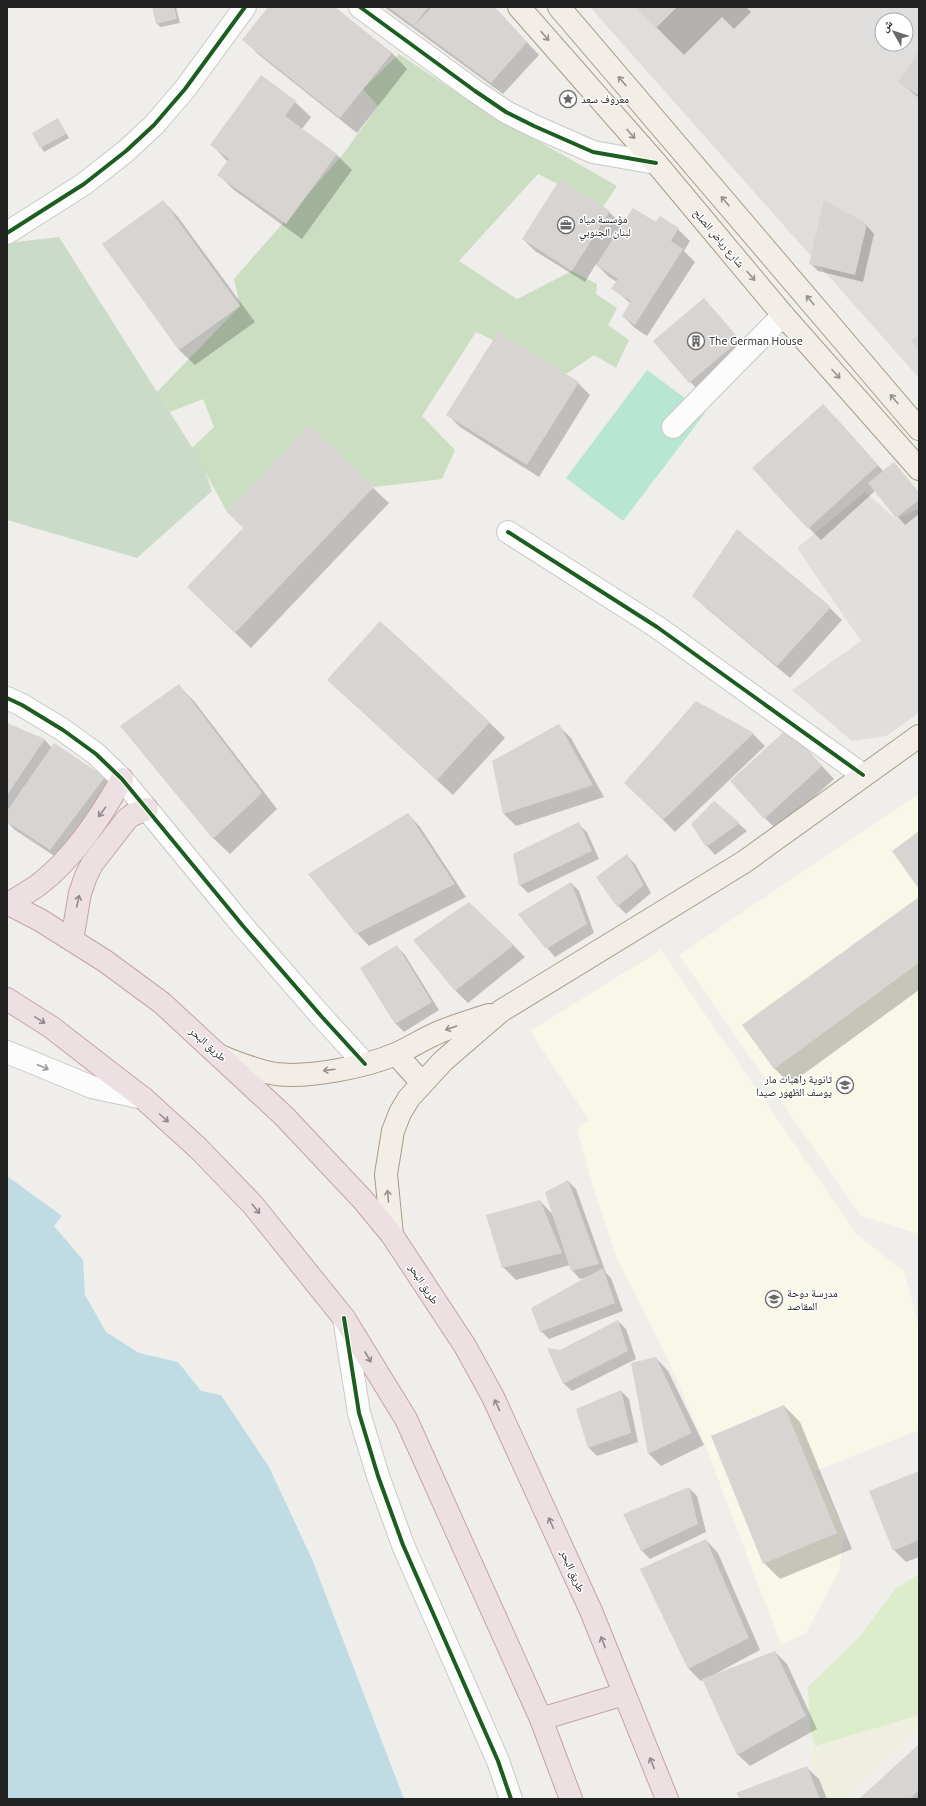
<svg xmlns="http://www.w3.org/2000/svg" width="926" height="1806" viewBox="0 0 926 1806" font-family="Ubuntu,'Noto Naskh Arabic',sans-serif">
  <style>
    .residential { fill: #dfdedc; fill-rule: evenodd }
    .education { fill: #f8f7e8 }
    .farmland { fill: #efefdf }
    .grass { fill: #ddeccb }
    .forest { fill: #cbdec1 }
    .cemetery { fill: #cadbca }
    .pitch { fill: #b7e6d2 }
    .parking { fill: #e0dfde }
    .water { fill: #bfdbe3 }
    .shadow { fill: #0003 }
    .building { fill: #d7d4d2 }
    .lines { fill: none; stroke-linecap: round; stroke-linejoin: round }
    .minor-casing { stroke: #c9c8c7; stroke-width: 24 }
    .major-casing { stroke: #a79c86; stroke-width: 24 }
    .highway-casing { stroke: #c5a2ac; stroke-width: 24 }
    .minor { stroke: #fdfcfc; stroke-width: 22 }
    .major { stroke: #f3ede7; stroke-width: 22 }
    .highway { stroke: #ece0e2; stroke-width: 22 }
    .cycleway-casing { stroke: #fff; stroke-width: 6 }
    .cycleway { stroke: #1b5e20; stroke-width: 4 }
    .oneway { stroke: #95928e }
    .oneway2 { stroke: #918a8c }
    .oneway3 { stroke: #9a9a9a }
    .labels { text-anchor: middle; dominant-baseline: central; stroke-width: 3; stroke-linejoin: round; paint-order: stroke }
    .poi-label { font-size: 11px; fill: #222; stroke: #fff; text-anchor: start }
    .street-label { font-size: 11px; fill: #222; stroke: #fff }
  </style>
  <rect width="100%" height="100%" fill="#f0eeeb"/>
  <path class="residential" d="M 590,7 L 919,7 L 919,378 ZM 882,20 L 906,20 L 906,44 L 882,44 Z"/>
  <g class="education">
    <path d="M 919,794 L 919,1234 L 861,1216 L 679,955 Z"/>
    <path d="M 661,950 L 857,1235 L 904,1271 L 919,1326 L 919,1430 L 815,1471 L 845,1531 L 839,1571 L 806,1633 L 781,1645 L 709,1455 L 667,1357 L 618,1261 L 592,1183 L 577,1129 L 589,1120 L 530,1031 Z"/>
  </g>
  <path class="farmland" d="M 919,1715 L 919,1729 L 843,1799 L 826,1799 L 812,1766 L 812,1753 L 815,1746 Z"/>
  <path class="grass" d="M 919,1574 L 919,1715 L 815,1746 L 810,1728 L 808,1687 L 860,1636 L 895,1589 Z"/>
  <path class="forest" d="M 399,54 L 477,106 L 617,186 L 603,207 L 538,174 L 459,261 L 517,299 L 572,271 L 597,284 L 596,294 L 617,308 L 608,325 L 629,340 L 616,368 L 594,355 L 566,374 L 476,332 L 422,416 L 455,450 L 442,479 L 374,487 L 309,426 L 227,512 L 192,448 L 214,427 L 203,399 L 170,412 L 157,392 L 240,306 L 234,279 L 344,153 L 378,106 L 363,89 Z"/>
  <path class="cemetery" d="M 59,237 L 202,463 L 212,491 L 137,558 L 7,520 L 7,243 Z"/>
  <path class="pitch" d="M 647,370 L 705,413 L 623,521 L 566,478 Z"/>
  <g class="parking">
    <path d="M 741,7 L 893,7 L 796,127 L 751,188 L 676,91 Z"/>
    <path d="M 865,492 L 896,519 L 919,508 L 919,713 L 886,736 L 852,741 L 792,690 L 861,641 L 797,548 Z"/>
  </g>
  <path class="water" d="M 7,1176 L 62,1216 L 54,1226 L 83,1260 L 85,1295 L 106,1332 L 139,1353 L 178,1362 L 201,1391 L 221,1395 L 269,1467 L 312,1559 L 404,1799 L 7,1799 Z"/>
  <g class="shadow">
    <path d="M 153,7 L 176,7 L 180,23 L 161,27 L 157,24 Z"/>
    <path d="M 269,7 L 334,7 L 392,53 L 407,69 L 357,133 L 259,55 L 243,39 Z"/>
    <path d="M 384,7 L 494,7 L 539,55 L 503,94 Z"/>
    <path d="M 636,7 L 746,7 L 751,12 L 734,29 L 722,17 L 684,55 Z"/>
    <path d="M 919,53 L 919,98 L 900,82 Z"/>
    <path d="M 295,102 L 311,117 L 302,129 L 336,154 L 352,170 L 302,239 L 234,190 L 219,175 L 228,162 L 212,145 Z"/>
    <path d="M 58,119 L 69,138 L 44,152 L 33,133 Z"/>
    <path d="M 163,201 L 178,217 L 255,322 L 195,365 L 179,350 L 103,244 Z"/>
    <path d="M 609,212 L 623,225 L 656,223 L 678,229 L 690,241 L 684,251 L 695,262 L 647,336 L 635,328 L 623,316 L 631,304 L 613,288 L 617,282 L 609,277 L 596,264 L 585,282 L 535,251 L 523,239 Z"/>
    <path d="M 866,225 L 874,234 L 863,282 L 818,271 L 810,263 Z"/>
    <path d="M 704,299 L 751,353 L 702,395 L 654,341 Z"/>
    <path d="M 578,383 L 590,395 L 539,477 L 460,427 L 448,415 Z"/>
    <path d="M 835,417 L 884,472 L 902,472 L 919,493 L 919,514 L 905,525 L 875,491 L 821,540 L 809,528 Z"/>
    <path d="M 309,427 L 389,503 L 251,648 L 204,603 L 244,528 Z"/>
    <path d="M 737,530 L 830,608 L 842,620 L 790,678 L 706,608 L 694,596 Z"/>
    <path d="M 328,680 L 489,722 L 505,738 L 453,795 Z"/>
    <path d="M 178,685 L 194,701 L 277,809 L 230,854 L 214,839 L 121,726 Z"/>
    <path d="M 697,703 L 753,734 L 765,746 L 675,832 L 638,795 Z"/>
    <path d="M 7,724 L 45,740 L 52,748 L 104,778 L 116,790 L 62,861 L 15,830 L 8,823 L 7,824 Z"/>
    <path d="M 559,726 L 571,738 L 604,797 L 516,826 L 504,814 L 493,762 Z"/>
    <path d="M 800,742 L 834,779 L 777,830 L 765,818 Z"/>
    <path d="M 714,802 L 747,831 L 715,855 L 707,846 Z"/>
    <path d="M 408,814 L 420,827 L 466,897 L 369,946 L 357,933 Z"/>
    <path d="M 578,824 L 587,832 L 599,859 L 528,893 L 520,885 Z"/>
    <path d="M 627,856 L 635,864 L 651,893 L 626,914 L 618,906 L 597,877 Z"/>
    <path d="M 571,883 L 579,891 L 594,933 L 555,957 L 519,915 Z"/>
    <path d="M 919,898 L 919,990 L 790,1084 L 774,1068 Z"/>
    <path d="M 415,941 L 513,945 L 525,957 L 468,1003 L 456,991 Z"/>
    <path d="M 397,947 L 405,955 L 439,1010 L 404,1032 L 396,1024 L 362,968 Z"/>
    <path d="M 568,1181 L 576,1189 L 606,1273 L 611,1278 L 623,1311 L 549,1339 L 541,1331 L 588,1277 L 580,1279 L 572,1270 L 570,1265 L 516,1280 L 503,1267 L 540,1201 L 554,1216 Z"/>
    <path d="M 618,1321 L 626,1329 L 636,1359 L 572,1391 L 563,1383 L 560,1352 Z"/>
    <path d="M 656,1358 L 668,1371 L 704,1445 L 661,1466 L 649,1454 L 632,1364 Z"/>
    <path d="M 621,1391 L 629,1399 L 638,1442 L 597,1456 L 589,1448 L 578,1410 Z"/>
    <path d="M 784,1406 L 800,1422 L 852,1549 L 780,1579 L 764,1563 Z"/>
    <path d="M 919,1473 L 919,1557 L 906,1562 L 894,1550 Z"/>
    <path d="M 689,1488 L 697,1496 L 706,1532 L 650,1559 L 641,1550 Z"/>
    <path d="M 706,1540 L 718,1553 L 760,1650 L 715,1674 L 715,1675 L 775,1652 L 787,1664 L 817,1729 L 750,1766 L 737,1754 L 703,1680 L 701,1681 L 689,1669 L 642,1569 Z"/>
    <path d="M 919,1745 L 919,1799 L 861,1799 Z"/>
    <path d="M 806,1767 L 819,1779 L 827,1799 L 741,1799 Z"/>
  </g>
  <g class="building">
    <path d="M 152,7 L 174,7 L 177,19 L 156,24 Z"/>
    <path d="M 268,7 L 335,7 L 392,53 L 340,118 L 242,40 Z"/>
    <path d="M 388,7 L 428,7 L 414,26 L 432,7 L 495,7 L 527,42 L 491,83 Z"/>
    <path d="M 635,7 L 677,7 L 656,28 Z"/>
    <path d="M 919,51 L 919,96 L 898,82 Z"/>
    <path d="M 261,75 L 296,101 L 285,116 L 337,154 L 286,224 L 217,175 L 229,159 L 210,145 Z"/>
    <path d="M 58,118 L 66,134 L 40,148 L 32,133 Z"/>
    <path d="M 560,179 L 610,211 L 572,271 L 522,239 Z"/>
    <path d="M 163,200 L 240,306 L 179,350 L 102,244 Z"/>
    <path d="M 824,200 L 867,224 L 855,275 L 809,264 Z"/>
    <path d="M 633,208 L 656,222 L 660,216 L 679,228 L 671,241 L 683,249 L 635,325 L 622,316 L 631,301 L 611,289 L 618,279 L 596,265 Z"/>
    <path d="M 704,298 L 740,340 L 689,383 L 653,341 Z"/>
    <path d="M 498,332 L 579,382 L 527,465 L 446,415 Z"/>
    <path d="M 919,334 L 919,350 L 911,341 Z"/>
    <path d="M 823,404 L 878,465 L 808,529 L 752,468 Z"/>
    <path d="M 309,426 L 374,487 L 235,633 L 187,587 L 243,528 L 227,512 Z"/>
    <path d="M 894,462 L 919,493 L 919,500 L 896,518 L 868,483 Z"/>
    <path d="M 737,529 L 831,607 L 777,666 L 692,596 Z"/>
    <path d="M 380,621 L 490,722 L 437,780 L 327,680 Z"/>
    <path d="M 179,684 L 262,793 L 213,839 L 120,726 Z"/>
    <path d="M 696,701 L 754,733 L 663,820 L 624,783 Z"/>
    <path d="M 7,723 L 45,739 L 7,795 Z"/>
    <path d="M 559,724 L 593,785 L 503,814 L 492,761 Z"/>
    <path d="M 788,728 L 822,766 L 764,819 L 730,781 Z"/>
    <path d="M 54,743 L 105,777 L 50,850 L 7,822 L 7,811 Z"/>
    <path d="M 714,801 L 740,823 L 706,847 L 691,824 Z"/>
    <path d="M 408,813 L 455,884 L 356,934 L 308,874 Z"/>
    <path d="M 579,822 L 592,851 L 519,886 L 513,854 Z"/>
    <path d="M 919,831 L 919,889 L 892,851 Z"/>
    <path d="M 627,854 L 644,885 L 617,907 L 596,877 Z"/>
    <path d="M 571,882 L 587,924 L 546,949 L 518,914 Z"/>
    <path d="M 919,897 L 919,963 L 774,1069 L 742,1025 Z"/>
    <path d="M 469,902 L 514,945 L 455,991 L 413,940 Z"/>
    <path d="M 397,945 L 432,1002 L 395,1024 L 360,968 Z"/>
    <path d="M 568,1180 L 599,1264 L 571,1271 L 545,1192 Z"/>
    <path d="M 540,1200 L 562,1253 L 502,1268 L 486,1215 Z"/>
    <path d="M 603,1268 L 615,1303 L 540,1332 L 531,1308 Z"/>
    <path d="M 618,1320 L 628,1351 L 563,1384 L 547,1348 L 560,1350 Z"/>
    <path d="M 656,1357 L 692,1433 L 648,1454 L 631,1363 Z"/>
    <path d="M 621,1390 L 631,1433 L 588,1448 L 576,1409 Z"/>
    <path d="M 784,1405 L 837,1533 L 763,1564 L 711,1436 Z"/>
    <path d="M 919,1471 L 919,1540 L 893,1551 L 869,1491 Z"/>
    <path d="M 689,1487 L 698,1524 L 641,1551 L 623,1514 Z"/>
    <path d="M 706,1539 L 749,1638 L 688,1669 L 640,1569 Z"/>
    <path d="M 775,1651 L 806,1716 L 737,1755 L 702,1679 Z"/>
    <path d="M 919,1744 L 919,1790 L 910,1799 L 859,1799 Z"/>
    <path d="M 807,1766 L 820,1799 L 740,1799 L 736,1793 Z"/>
  </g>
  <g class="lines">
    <g class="minor-casing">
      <g id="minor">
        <path d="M 360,7 L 475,91 L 506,112 L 534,126 L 593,152 L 656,163"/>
        <path d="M 7,233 L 84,184 L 126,151 L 154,125 L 185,89 L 245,7"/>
        <path d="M 673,427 L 783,315"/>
        <path d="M 508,532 L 657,627 L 863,775"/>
        <path d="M 7,698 L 22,705 L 63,730 L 96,754 L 122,779 L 243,926 L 322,1017 L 365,1064"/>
        <path d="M 7,1052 L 92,1087 L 143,1098"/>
        <path d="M 344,1318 L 359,1413 L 378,1476 L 403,1545 L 498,1761 L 511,1799"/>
      </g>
    </g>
    <g class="major-casing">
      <g id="major">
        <path d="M 519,7 L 656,163 L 783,315 L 919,469"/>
        <path d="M 559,7 L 919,429"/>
        <path d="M 396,1054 L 422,1083"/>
        <path d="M 220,1056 C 238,1063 256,1071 276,1074 C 309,1078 365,1067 396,1054 C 412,1047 426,1037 442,1031 C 457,1025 473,1020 489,1015"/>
        <path d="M 392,1235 L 386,1174 L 393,1131 L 400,1113 L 409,1098 L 443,1061 L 501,1011 L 744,862 L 919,736"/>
      </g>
    </g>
    <g class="highway-casing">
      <g id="highway">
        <path d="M 7,903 L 40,920 L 105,961 L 162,1003 L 284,1116 L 363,1200 L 392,1235 L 465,1346 L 493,1397 L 591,1611 L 667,1799"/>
        <path d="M 8,904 C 18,898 28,892 37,886 C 73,859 100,818 122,779"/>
        <path d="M 72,940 L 80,893 L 86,876 L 92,864 L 127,819 L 132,815 L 147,809"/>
        <path d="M 7,999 L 51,1027 L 109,1072 L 143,1098 L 198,1148 L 253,1205 L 344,1318 L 406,1419 L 541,1719 L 571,1799"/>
        <path d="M 541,1719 L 624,1694"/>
      </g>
    </g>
    <use href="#minor" class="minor"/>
    <use href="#major" class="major"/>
    <use href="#highway" class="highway"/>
    <g class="cycleway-casing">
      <g id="cycleway">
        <path d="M 360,7 L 475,91 L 506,112 L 534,126 L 593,152 L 656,163"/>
        <path d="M 7,233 L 84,184 L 126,151 L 154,125 L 185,89 L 245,7"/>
        <path d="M 508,532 L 657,627 L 863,775"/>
        <path d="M 7,698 L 22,705 L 63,730 L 96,754 L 122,779 L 243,926 L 322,1017 L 365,1064"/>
        <path d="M 344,1318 L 359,1413 L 378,1476 L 403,1545 L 498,1761 L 511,1799"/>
      </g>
    </g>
    <use href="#cycleway" class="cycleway"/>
  </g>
  <defs><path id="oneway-shaft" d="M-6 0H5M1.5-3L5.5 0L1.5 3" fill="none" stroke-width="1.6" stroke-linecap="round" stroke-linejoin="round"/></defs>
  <g class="oneway">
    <use href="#oneway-shaft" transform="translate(545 36) rotate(49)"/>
    <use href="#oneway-shaft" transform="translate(622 81) rotate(-131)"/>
    <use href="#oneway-shaft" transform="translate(631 134) rotate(49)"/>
    <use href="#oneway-shaft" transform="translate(725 201) rotate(-131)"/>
    <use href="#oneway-shaft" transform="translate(751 276) rotate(50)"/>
    <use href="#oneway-shaft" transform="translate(810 300) rotate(-130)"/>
    <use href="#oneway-shaft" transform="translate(836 374) rotate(48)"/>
    <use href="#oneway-shaft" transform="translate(894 399) rotate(-131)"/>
    <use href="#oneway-shaft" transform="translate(451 1028) rotate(161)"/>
    <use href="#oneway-shaft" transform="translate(329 1070) rotate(173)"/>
    <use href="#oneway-shaft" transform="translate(388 1196) rotate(-95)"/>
  </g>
  <g class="oneway2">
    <use href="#oneway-shaft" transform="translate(102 812) rotate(127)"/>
    <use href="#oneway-shaft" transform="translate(78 901) rotate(-78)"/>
    <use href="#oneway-shaft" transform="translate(40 1020) rotate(32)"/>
    <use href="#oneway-shaft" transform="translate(164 1118) rotate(42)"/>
    <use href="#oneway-shaft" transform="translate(256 1209) rotate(51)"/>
    <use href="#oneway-shaft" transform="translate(368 1357) rotate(59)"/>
    <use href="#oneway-shaft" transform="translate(497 1405) rotate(-115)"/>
    <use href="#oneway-shaft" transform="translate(551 1523) rotate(-114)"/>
    <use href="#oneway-shaft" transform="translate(603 1642) rotate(-111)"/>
    <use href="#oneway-shaft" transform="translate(652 1763) rotate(-112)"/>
  </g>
  <use class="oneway3" href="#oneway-shaft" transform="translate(43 1067) rotate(23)"/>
  <defs>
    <g id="sight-ring" transform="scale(0.9)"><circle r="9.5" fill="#fff" stroke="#6a6968" stroke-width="1.5"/><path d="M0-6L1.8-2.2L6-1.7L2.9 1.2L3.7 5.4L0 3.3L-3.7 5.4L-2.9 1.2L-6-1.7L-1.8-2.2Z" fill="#6a6968"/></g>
    <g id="office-ring" transform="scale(0.9)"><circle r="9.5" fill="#fff" stroke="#6a6968" stroke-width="1.5"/><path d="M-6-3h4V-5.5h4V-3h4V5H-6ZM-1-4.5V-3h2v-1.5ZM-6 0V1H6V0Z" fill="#6a6968"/></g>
    <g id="building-ring" transform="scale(0.9)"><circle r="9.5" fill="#fff" stroke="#6a6968" stroke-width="1.5"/><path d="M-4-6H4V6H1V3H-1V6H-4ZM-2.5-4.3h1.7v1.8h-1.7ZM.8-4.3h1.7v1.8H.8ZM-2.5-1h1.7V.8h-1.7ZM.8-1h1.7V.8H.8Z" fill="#6a6968"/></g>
    <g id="school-ring" transform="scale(0.9)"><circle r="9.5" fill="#fff" stroke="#6a6968" stroke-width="1.5"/><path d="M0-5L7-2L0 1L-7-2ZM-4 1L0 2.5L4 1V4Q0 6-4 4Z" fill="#6a6968"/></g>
  </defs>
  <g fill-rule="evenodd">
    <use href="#sight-ring" x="568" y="99"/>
    <use href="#office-ring" x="566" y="225"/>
    <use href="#building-ring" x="696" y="341"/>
    <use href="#school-ring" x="845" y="1085"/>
    <use href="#school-ring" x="774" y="1299"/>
  </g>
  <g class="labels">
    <g class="poi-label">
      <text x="581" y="99">معروف سعد</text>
      <text x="579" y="219">مؤسسة مياه<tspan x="579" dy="13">لبنان الجنوبي</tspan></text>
      <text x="709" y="341">The German House</text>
      <text x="832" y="1079" text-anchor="end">ثانوية راهبات مار<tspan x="832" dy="13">يوسف الظهور صيدا</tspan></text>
      <text x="787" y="1293">مدرسة دوحة<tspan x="787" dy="13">المقاصد</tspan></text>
    </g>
    <g class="street-label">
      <text transform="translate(719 238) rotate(50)">شارع رياض الصلح</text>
      <text transform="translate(208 1044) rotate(42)">طريق البحر</text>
      <text transform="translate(424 1284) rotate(57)">طريق البحر</text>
      <text transform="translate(573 1571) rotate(66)">طريق البحر</text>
    </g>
  </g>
  <rect width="926" height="1806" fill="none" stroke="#222222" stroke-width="16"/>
  <g transform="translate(894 32) rotate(309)"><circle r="19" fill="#ffffff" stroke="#a7a7a7"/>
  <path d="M0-3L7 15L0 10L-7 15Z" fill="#6a6968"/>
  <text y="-6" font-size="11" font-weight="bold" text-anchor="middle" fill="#222222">ش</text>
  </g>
</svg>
